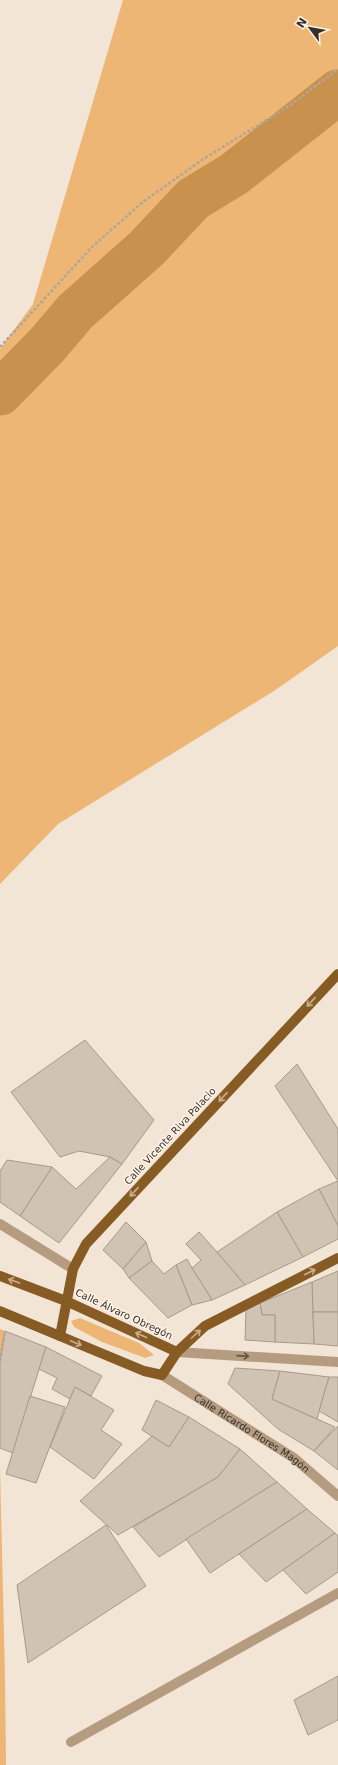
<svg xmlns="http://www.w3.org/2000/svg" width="338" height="1765" viewBox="0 0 338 1765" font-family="'DejaVu Sans',sans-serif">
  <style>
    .green { fill: #eeb675 }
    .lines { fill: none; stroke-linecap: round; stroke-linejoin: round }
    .river { stroke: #c8914e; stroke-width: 45 }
    .building { fill: #d1c3b4; stroke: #a79a8b }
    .path { stroke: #b1a69a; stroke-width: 2.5; stroke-dasharray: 3 2; stroke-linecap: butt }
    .minor { stroke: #b59c80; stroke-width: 10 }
    .major { stroke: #875c24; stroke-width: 10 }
    .oneway { stroke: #c8ae8f }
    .oneway2 { stroke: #625648 }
    .labels { text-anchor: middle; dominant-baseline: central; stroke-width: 3; stroke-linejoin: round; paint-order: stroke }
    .street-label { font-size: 10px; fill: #35302a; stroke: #fef2e6 }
  </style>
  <rect width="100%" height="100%" fill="#f3e5d5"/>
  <g class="green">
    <path d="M 123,0 L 338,0 L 338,646 L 274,691 L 58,824 L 0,884 L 0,349 L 33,304 Z"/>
    <path d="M 80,1318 L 139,1343 L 154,1355 L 145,1358 L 102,1342 L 74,1327 L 71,1321 Z"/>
    <path d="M 0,1329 L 5,1331 L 0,1361 Z"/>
    <path d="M 0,1467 L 5,1676 L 6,1765 L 0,1765 Z"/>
  </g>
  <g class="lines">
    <path class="river" d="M 0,393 L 47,345 L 75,312 L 147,248 L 193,199 L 234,174 L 338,92"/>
  </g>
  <g class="building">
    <path d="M 85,1040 L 154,1120 L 122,1164 L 110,1157 L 79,1151 L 60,1157 L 11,1092 Z"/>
    <path d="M 297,1064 L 338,1129 L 338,1226 L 319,1189 L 338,1181 L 275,1086 Z"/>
    <path d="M 110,1157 L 122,1164 L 59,1243 L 20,1216 L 52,1167 L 76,1189 Z"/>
    <path d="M 7,1160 L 52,1167 L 20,1216 L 0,1202 L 0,1171 Z"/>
    <path d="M 319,1189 L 338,1226 L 338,1239 L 303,1257 L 277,1212 Z"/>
    <path d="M 277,1212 L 303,1257 L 245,1285 L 217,1252 Z"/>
    <path d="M 126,1222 L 146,1242 L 123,1269 L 103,1250 Z"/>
    <path d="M 199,1232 L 217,1252 L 245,1285 L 212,1300 L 192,1268 L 201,1260 L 186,1244 Z"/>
    <path d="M 146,1242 L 152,1261 L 129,1278 L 123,1269 Z"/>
    <path d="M 187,1259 L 192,1268 L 212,1300 L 192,1305 L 176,1265 Z"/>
    <path d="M 152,1261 L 164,1274 L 176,1265 L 192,1305 L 168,1318 L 129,1278 Z"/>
    <path d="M 338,1271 L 338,1312 L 313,1312 L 312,1282 Z"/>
    <path d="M 312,1282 L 314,1344 L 275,1342 L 275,1315 L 262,1315 L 260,1303 Z"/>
    <path d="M 260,1303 L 262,1315 L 275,1315 L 275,1342 L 245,1340 L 246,1310 Z"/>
    <path d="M 313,1312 L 338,1312 L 338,1346 L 314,1344 Z"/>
    <path d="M 5,1331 L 46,1347 L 13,1453 L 0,1448 L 0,1361 Z"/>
    <path d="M 46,1347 L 102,1376 L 91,1396 L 75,1387 L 70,1399 L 52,1389 L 57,1378 L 39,1369 Z"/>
    <path d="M 235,1368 L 280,1371 L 272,1399 L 335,1427 L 314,1451 L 278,1429 L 228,1384 Z"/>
    <path d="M 280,1371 L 329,1377 L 317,1419 L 272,1399 Z"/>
    <path d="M 329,1377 L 338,1377 L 338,1422 L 319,1411 Z"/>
    <path d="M 75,1387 L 114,1410 L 101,1430 L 122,1444 L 94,1479 L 50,1447 Z"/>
    <path d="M 30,1396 L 65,1407 L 36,1483 L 6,1474 Z"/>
    <path d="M 156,1400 L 189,1417 L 169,1447 L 142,1430 Z"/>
    <path d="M 189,1417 L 240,1449 L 218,1477 L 118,1535 L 80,1501 L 152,1436 L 169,1447 Z"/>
    <path d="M 338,1426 L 338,1470 L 314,1451 Z"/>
    <path d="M 240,1449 L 277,1482 L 159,1557 L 133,1527 L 218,1477 Z"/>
    <path d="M 277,1482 L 307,1509 L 210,1573 L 186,1539 Z"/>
    <path d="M 307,1509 L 335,1533 L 266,1582 L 239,1554 Z"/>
    <path d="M 106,1525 L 146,1586 L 28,1663 L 17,1585 Z"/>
    <path d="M 335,1533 L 338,1536 L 338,1572 L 306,1594 L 283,1570 Z"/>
    <path d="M 338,1676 L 338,1720 L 308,1735 L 294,1700 Z"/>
  </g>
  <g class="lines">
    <g class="path">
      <path d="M 0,347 L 92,247 L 144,201 L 205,158 L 289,106 L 338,69"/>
      <path d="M 0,1361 L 5,1331"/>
    </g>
    <g class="minor">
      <path d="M 0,1224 L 73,1269"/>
      <path d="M 177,1352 L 338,1362"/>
      <path id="s1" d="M 162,1375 L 294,1458 L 338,1496"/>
      <path d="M 71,1742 L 338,1593"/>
    </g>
    <g class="major">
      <path d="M 0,1276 L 66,1301 L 177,1352"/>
      <path d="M 0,1311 L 144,1371 L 162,1375 L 177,1352 L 205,1326 L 338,1258"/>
      <path d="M 60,1336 L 73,1269 L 86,1244 L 338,974"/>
    </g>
  </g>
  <defs><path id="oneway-shaft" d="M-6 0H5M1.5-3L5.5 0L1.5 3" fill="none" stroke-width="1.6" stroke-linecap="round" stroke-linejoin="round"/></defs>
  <g class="oneway">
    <use href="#oneway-shaft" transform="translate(311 1002) rotate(133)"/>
    <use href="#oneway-shaft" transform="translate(223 1097) rotate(133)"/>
    <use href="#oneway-shaft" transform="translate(134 1192) rotate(133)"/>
    <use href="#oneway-shaft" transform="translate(310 1272) rotate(-27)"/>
    <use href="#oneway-shaft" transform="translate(14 1281) rotate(-161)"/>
    <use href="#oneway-shaft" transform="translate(196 1334) rotate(-42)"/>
    <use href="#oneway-shaft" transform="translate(141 1335) rotate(-156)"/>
    <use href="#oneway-shaft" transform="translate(76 1343) rotate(23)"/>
  </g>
  <use class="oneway2" href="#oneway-shaft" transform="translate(243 1356) rotate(4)"/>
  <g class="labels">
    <g class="street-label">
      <text transform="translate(170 1136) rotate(-47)">Calle Vicente Riva Palacio</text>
      <text transform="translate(124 1314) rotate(25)">Calle Álvaro Obregón</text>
      <text stroke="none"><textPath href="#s1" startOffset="107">Calle Ricardo Flores Magón</textPath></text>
    </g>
  </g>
  <g transform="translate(310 28) rotate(302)" stroke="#fef2e6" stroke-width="3" paint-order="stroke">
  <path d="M0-3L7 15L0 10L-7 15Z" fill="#35302a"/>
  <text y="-6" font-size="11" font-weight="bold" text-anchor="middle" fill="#35302a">N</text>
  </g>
</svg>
